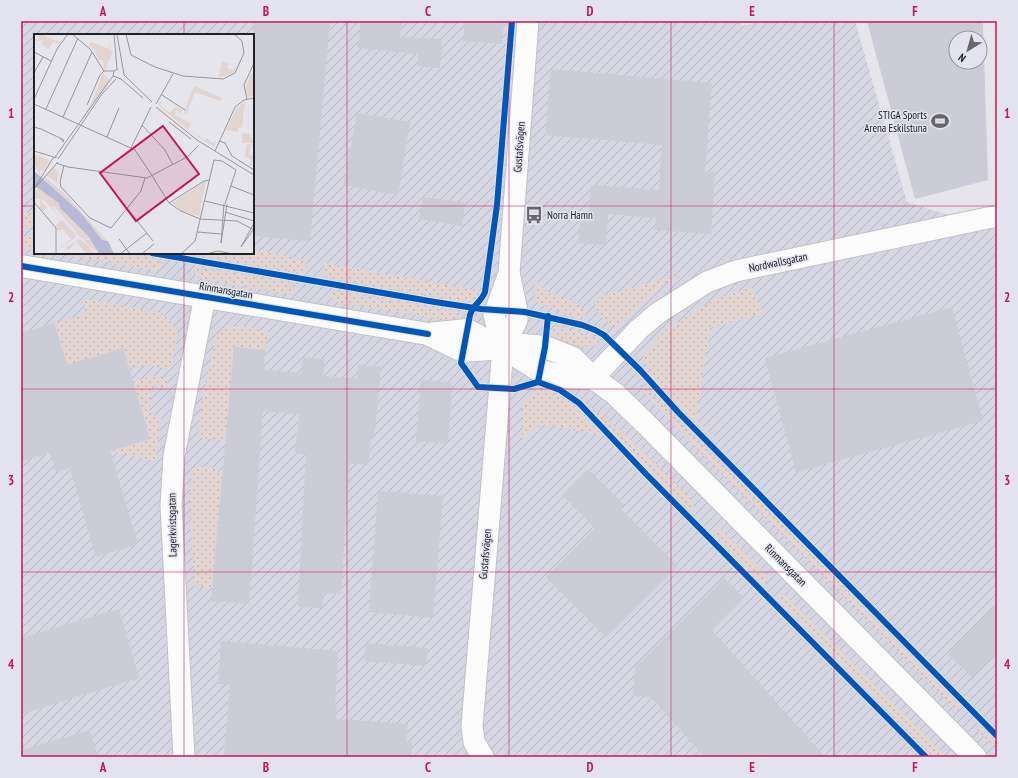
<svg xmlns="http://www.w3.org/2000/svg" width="1018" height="778" viewBox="0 0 1018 778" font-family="'PT Sans Narrow',sans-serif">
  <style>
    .industrial { fill: url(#industrial-furrows); fill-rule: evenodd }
    .grass { fill: url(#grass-dots) }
    .building { fill: #cbccd6; fill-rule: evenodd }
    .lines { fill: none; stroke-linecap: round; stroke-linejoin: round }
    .minor-casing { stroke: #c2c2c6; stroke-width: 23 }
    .tertiary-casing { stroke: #c2c2c6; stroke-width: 24 }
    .minor { stroke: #fbfbfc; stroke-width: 21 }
    .tertiary { stroke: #fbfbfc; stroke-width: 22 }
    .cycleway-casing { stroke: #e2e3ee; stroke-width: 8 }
    .cycleway { stroke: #0057b8; stroke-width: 6 }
    .grid { fill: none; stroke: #c2185b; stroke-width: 1; stroke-opacity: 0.55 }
    .labels { text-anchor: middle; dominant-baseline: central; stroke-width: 3; stroke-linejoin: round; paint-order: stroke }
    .poi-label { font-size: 11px; fill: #212226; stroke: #e2e3ee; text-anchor: end }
    .street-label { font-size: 11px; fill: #212226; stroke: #e2e3ee }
    .inset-road { fill: none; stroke: #97979c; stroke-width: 1 }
    .view { fill: #c2185b; fill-opacity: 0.15; stroke: #c2185b; stroke-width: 2 }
    .inset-edge { fill: none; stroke: #212226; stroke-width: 2 }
    .neatline { fill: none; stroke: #c2185b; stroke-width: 1.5 }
    .grid-label { font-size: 13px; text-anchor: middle; font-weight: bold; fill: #c2185b }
  </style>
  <defs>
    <pattern id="industrial-furrows" width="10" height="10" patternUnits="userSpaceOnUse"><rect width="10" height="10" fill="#d5d6e2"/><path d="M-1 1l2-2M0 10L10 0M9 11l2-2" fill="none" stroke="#b7b7c2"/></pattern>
    <pattern id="grass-dots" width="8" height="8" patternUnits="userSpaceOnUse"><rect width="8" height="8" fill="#e2d4d1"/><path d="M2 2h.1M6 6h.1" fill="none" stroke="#c2b6b3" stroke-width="1.8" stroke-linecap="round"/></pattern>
  </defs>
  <rect width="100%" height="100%" fill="#e5e5eb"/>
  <path class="industrial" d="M 21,21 L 741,21 L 742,26 L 760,21 L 855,21 L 907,202 L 997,230 L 997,757 L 21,757 ZM 35,35 L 253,35 L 253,253 L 35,253 Z"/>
  <g class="grass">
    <path d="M 21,212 L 35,214 L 35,227 L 21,225 Z"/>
    <path d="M 21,236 L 35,238 L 35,250 L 21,248 Z"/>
    <path d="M 253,250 L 307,260 L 305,271 L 298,272 L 265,268 L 196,255 L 197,253 L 253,253 Z"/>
    <path d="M 52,253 C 86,253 129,248 161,261 L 161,269 L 154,270 Z"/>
    <path d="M 325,263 L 481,291 L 473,302 L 452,300 L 323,277 Z"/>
    <path d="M 193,267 L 283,280 L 298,285 L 295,291 L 289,294 L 200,279 L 194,274 Z"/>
    <path d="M 687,274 L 665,283 L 615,328 L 600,315 L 595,307 L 596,302 L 602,295 L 620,292 L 655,281 Z"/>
    <path d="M 535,281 L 550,294 L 564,297 L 578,304 L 584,310 L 585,318 L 574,317 L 536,302 L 534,292 Z"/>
    <path d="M 751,287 L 763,313 L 710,328 L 696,419 L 730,454 L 692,421 L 653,383 L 643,357 L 664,331 L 713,300 Z"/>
    <path d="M 332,290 L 459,312 L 460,319 L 456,321 L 336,302 L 330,295 Z"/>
    <path d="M 85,299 L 161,313 L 170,320 L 178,334 L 170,369 L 148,365 L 129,368 L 123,348 L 74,389 L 54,323 L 85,314 Z"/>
    <path d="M 556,325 L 563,327 L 600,340 L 596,345 L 580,347 L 551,336 Z"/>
    <path d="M 246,326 L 268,332 L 265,350 L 234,347 L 226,441 L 198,437 L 202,401 L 216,335 L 226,327 Z"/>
    <path d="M 152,376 L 169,378 L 166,388 L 152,385 L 149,412 L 161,419 L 155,461 L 110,451 L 150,439 L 133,382 Z"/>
    <path d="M 640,382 L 962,707 L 957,711 L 698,450 L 652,401 L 642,389 Z"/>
    <path d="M 542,389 C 567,395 584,417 601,435 L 541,424 L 522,438 L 522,405 L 534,390 Z"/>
    <path d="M 588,405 C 625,432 657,465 690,497 L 694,506 L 691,511 L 640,463 L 586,407 Z"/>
    <path d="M 195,465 L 215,469 L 222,475 L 212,588 L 195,586 L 189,500 L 192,472 Z"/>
    <path d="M 718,526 L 767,576 L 765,588 L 713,533 Z"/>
    <path d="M 784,594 L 946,757 L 932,757 L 776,598 Z"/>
    <path d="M 978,724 L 997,744 L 997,750 L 976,729 Z"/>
  </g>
  <g class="building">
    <path d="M 253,21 L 330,21 L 310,241 L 253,236 Z"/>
    <path d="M 361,21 L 402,21 L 400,37 L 442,39 L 440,68 L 417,66 L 418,54 L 358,48 Z"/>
    <path d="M 465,21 L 504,21 L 502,44 L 463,41 Z"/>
    <path d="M 867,21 L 983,21 L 988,180 L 915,199 ZM 956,38 L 980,38 L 980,62 L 956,62 Z"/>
    <path d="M 551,69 L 712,83 L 705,171 L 715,172 L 711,234 L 655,230 L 656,218 L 608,214 L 606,245 L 578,243 L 580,218 L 589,218 L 591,185 L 659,190 L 662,145 L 545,135 Z"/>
    <path d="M 357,113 L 410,122 L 398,195 L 344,185 Z"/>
    <path d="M 423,197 L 465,203 L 462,226 L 419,219 Z"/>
    <path d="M 952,307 L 983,421 L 796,472 L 765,358 Z"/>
    <path d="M 54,323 L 67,365 L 123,348 L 150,439 L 110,451 L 138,544 L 96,557 L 70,468 L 56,472 L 50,453 L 21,462 L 21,333 Z"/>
    <path d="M 234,347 L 265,350 L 264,370 L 301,373 L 303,357 L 324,359 L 323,376 L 357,379 L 358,365 L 381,367 L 374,439 L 371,439 L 368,465 L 349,463 L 341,594 L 323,593 L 322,608 L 298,607 L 306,454 L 295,453 L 299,414 L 263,411 L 249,604 L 211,601 Z"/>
    <path d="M 421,380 L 452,383 L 448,444 L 416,441 Z"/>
    <path d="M 588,469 L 624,505 L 620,508 L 678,566 L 606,637 L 546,577 L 595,528 L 562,495 Z"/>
    <path d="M 378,491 L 443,496 L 433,618 L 369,612 Z"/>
    <path d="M 724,578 L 744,598 L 712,630 L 825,757 L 704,757 L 651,697 L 633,696 L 635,667 Z"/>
    <path d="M 997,603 L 997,651 L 972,677 L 948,654 Z"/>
    <path d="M 119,609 L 139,678 L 21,714 L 21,638 Z"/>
    <path d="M 221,641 L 338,651 L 335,704 L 337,704 L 336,719 L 408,724 L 406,742 L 412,742 L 411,757 L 224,757 L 230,684 L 218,684 Z"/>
    <path d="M 366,643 L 428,648 L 426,666 L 365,661 Z"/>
    <path d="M 90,730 L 98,757 L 21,757 L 21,750 Z"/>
  </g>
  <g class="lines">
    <g class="minor-casing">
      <g id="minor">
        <path d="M 503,348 L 517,320 L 517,311 L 509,273"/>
        <path d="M 593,378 L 639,329 L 658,313 L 707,282 L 736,271 L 997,216"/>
        <path d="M 184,757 L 171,505 L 174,456 L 205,296"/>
        <path d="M 483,757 L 474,742 L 472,726 L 503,348 L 494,315 L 509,273 L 528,21"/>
      </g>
    </g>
    <g class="tertiary-casing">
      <g id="tertiary">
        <path d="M 21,266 L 428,334 L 463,351 L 503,348 L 523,345 L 545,347 L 573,358 L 593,378 L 614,393 L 645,423 L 975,757"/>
        <path d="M 428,334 L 467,330 L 503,348 L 540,371 L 571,378 L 593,378"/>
      </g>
    </g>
    <use href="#minor" class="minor"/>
    <use href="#tertiary" class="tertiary"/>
    <g class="cycleway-casing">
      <g id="cycleway">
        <path d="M 512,21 L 497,205 L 485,292 C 481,302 473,305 470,315 L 461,363 L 478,387 L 514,389 L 538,382 L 560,390 L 579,403 L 646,474 L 926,757"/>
        <path d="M 152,253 L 435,302 L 481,309 L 525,312 L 582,325 L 595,330 L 604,335 L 640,370 L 678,412 L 997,736"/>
        <path d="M 21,266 L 428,334"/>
        <path d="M 538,382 L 545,347 L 548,316"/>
      </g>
    </g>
    <use href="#cycleway" class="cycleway"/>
  </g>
  <path class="grid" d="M 184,21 L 184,35M 347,21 L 347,757M 509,21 L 509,757M 671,21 L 671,757M 834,21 L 834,757M 21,206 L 35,206M 253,206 L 997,206M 184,253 L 184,757M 21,389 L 997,389M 21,572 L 997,572"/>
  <defs>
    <g id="stadium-bare" transform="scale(1.38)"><path d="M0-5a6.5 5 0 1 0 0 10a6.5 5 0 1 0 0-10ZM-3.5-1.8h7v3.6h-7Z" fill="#66666b" stroke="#e2e3ee" stroke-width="2.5" paint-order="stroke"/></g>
    <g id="bus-bare" transform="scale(1.38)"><path d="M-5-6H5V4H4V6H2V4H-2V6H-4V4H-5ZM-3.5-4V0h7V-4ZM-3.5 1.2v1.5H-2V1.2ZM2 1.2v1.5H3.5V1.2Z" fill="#66666b" stroke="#e2e3ee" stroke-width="2.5" paint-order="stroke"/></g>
  </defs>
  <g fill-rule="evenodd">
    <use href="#stadium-bare" x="940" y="121"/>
    <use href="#bus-bare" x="534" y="215"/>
  </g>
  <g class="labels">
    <g class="poi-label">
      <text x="927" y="115">STIGA Sports<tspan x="927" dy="13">Arena Eskilstuna</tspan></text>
      <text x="547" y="215" text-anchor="start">Norra Hamn</text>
    </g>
    <g class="street-label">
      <text transform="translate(519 147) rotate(-86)">Gustafsvägen</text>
      <text transform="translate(778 262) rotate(-12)">Nordwallsgatan</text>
      <text transform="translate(226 290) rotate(10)">Rinmansgatan</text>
      <text transform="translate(172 525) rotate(-91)">Lagerkvistsgatan</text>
      <text transform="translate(485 554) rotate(-85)">Gustafsvägen</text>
      <text transform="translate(786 565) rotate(45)">Rinmansgatan</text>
    </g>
  </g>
  <g transform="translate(34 34)">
    <rect width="220" height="220" fill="#e5e5eb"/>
    <path d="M 6,0 L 25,8 L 29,5 L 25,10 L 19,8 L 15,15 L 7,10 L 9,6 L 3,7 ZM 75,0 L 76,16 L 79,18 L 71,36 L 68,26 L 64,26 L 61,17 L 55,12 L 57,8 L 75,15 ZM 188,27 L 195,30 L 193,34 L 199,36 L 203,32 L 199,39 L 184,44 ZM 69,39 L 76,47 L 47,86 L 57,70 ZM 216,40 L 220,41 L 220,62 L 214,63 L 212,54 ZM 160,52 L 188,64 L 186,67 L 161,58 L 152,81 L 150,78 ZM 128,65 L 126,71 L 136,79 L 141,73 L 147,75 L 148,80 L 141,76 L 142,82 L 157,89 L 154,95 L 171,106 L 173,104 L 178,109 L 182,107 L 180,112 L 178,112 L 153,95 L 126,73 L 125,70 ZM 211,67 L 208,93 L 204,94 L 204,98 L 192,96 L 202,75 ZM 208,99 L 215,100 L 220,109 L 208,109 ZM 213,110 L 220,110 L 217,111 L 216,121 L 219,121 L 218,133 L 215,131 L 217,126 L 211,122 ZM 0,120 L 15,126 L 10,137 L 6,136 L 6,142 L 0,130 ZM 20,133 L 24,139 L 23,149 L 13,142 ZM 2,157 L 16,169 L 23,180 L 9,165 L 7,167 L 13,173 L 9,177 L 6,175 L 6,165 L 0,164 ZM 23,176 L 52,206 L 58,206 L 63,215 L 60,217 ZM 28,186 L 42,201 L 41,204 L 24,216 L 37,205 L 29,195 L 24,196 L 22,191 ZM 45,205 L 55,212 L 60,220 L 52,220 L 42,207 L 35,216 L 31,214 Z" fill="#e2d4d1"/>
    <path d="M 11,143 L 34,163 L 72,206 L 68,206 L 47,179 L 10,145 ZM 4,153 L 25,169 L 26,174 L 58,206 L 46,203 L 28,180 L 2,156 Z" fill="#e2d4d1"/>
    <path d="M 172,147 L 165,182 L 149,177 L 138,169 Z" fill="#e2d4d1"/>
    <path d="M 0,137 L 47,179 L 68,206 L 74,207 L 80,220 L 65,220 L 55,203 L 26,174 L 25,169 L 0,151 Z" fill="#b7b9d5"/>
    <path class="inset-road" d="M 38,0 L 56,15 L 70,37 L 80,37M 80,0 L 83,35M 83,0 L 90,41 L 118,68M 92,0 L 97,21 L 121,33 L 149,42 L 189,45 L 201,39 L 210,19 L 208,7 L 200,0M 0,18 L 17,27M 84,35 L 80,37 L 79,42 L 87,45M 0,39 L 9,23M 87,45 L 109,64M 128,61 L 151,76M 0,65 L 23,15 L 34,0M 213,65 L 210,51 L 220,29M 0,70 L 101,116 L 121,146M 122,70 L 139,40M 53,71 L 66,41 L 70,37M 122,73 L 163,106 L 220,141M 12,75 L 44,4M 29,83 L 58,18M 135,88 L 157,105M 108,91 L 131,116 L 139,131M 0,93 L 7,95 L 26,104 L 30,106 L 29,108 L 26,104M 73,103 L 85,74M 185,107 L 191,109 L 198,122 L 220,136M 97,114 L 117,73M 0,117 L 20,123M 181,117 L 201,73 L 210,66 L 220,64M 21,123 L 79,42M 24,125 L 68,60 L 82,45M 22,129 L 34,133 L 113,144 L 153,123 L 164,112M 30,131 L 26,148 L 27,153 L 56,184 L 77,194 L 107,157 L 111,144M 120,145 L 135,169 L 147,177 L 166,185 L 203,187 L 220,196M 197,152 L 220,161M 1,154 L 24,128M 0,155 L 19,124 L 23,123M 171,167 L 220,179M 0,168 L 22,194 L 22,220M 135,169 L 170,147 L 176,146M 190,170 L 187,209 L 193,170M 93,174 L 119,207M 191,178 L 220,187M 219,196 L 207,213 L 220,189M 164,198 L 187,200M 85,205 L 96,220M 86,220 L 113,199M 108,220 L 120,210M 147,220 L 161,207 L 180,126 L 188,127 L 202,136 L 191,170M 172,220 L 184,217 L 199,220"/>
    <path class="view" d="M 129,92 L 165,140 L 102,187 L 66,139 Z"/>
    <rect width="220" height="220" class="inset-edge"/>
  </g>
  <rect width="1018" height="778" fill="none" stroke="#e2e3ee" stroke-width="44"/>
  <g transform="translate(968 50) rotate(217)"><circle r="19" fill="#e2e3ee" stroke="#95969e"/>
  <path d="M0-3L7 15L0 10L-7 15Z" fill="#66666b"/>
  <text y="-6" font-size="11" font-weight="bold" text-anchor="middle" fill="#212226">N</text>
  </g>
  <rect x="22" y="22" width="974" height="734" class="neatline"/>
  <g class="grid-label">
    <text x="103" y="16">A</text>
    <text x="266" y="16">B</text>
    <text x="428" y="16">C</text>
    <text x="590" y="16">D</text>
    <text x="752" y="16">E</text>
    <text x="915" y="16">F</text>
    <text x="11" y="118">1</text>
    <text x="1007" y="118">1</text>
    <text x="11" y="302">2</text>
    <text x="1007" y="302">2</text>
    <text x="11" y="485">3</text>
    <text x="1007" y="485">3</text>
    <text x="11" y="669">4</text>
    <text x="1007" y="669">4</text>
    <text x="103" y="772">A</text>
    <text x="266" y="772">B</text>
    <text x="428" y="772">C</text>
    <text x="590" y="772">D</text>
    <text x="752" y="772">E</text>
    <text x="915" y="772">F</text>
  </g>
</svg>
